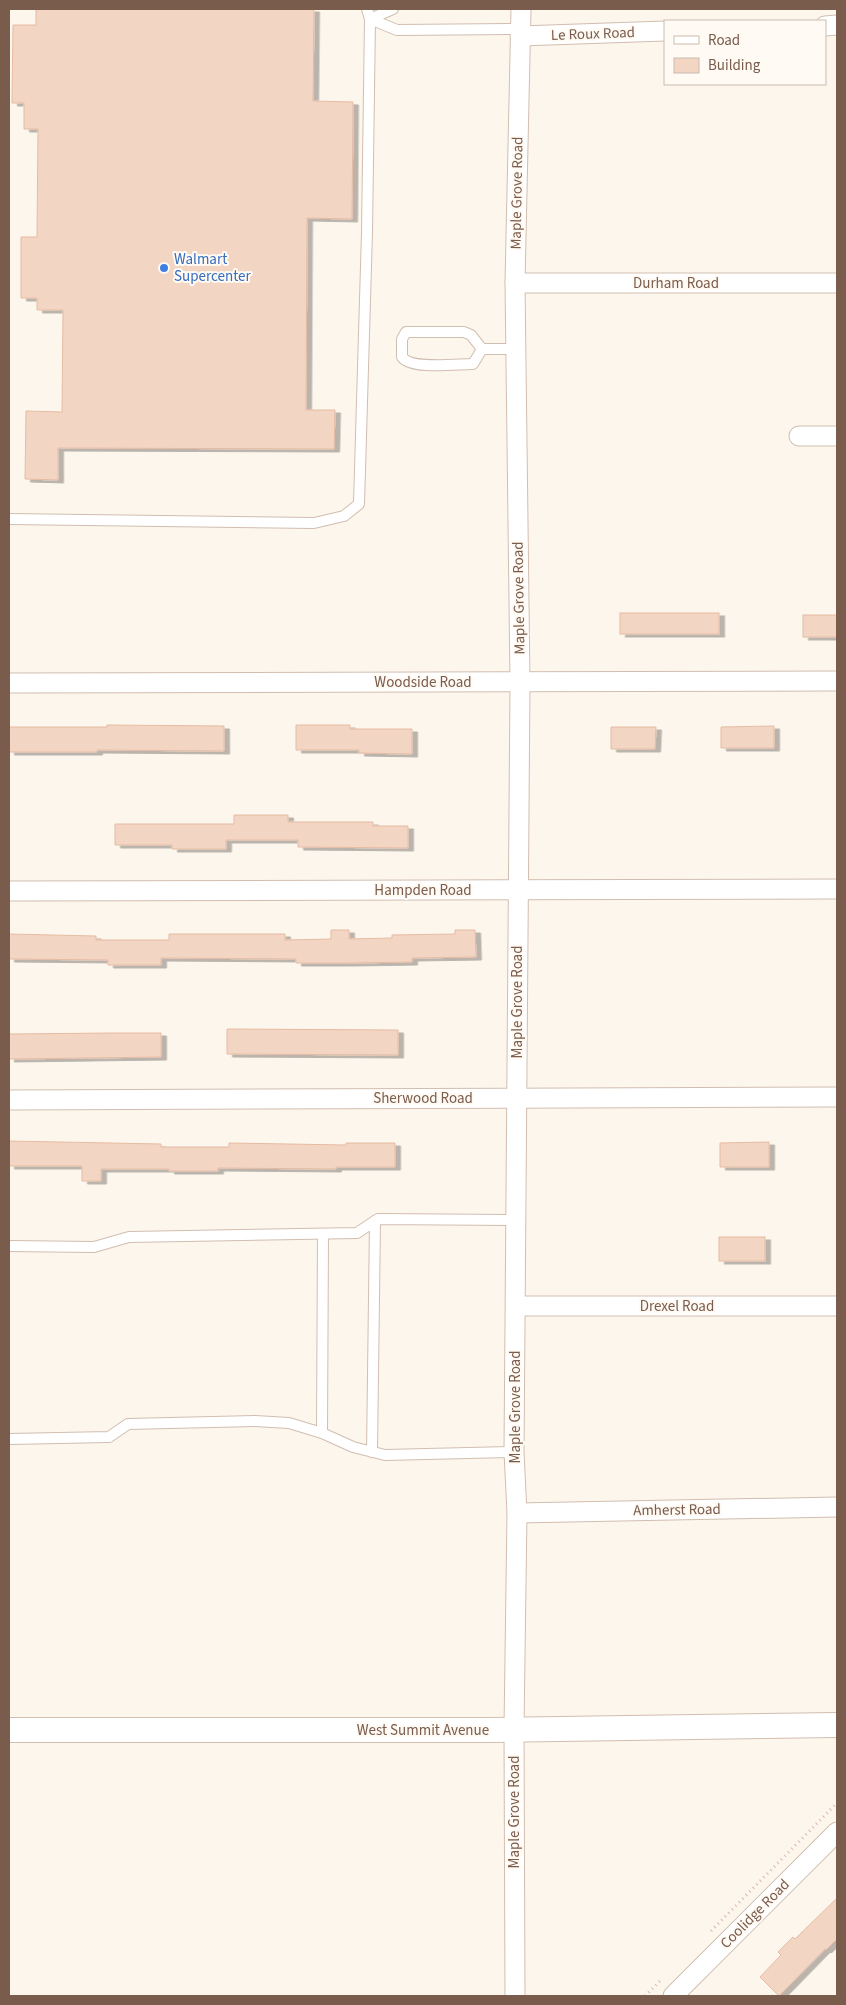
<svg xmlns="http://www.w3.org/2000/svg" width="846" height="2005" viewBox="0 0 846 2005" font-family="'Source Sans 3',sans-serif">
  <style>
    .building { fill: #f3d5c3; stroke: #e6bba3; filter: url(#shadow) }
    .lines { fill: none; stroke-linecap: round; stroke-linejoin: round }
    .service-casing { stroke: #d1beb0; stroke-width: 12 }
    .minor-casing { stroke: #d1beb0; stroke-width: 21 }
    .tertiary-casing { stroke: #d1beb0; stroke-width: 26 }
    .path { stroke: #d9b8a5; stroke-width: 3; stroke-dasharray: 1 4; stroke-linecap: butt }
    .service { stroke: #fff; stroke-width: 10 }
    .minor { stroke: #fff; stroke-width: 19 }
    .tertiary { stroke: #fff; stroke-width: 24 }
    .shop-dot { fill: #3f7fe0; stroke: #fffaf3; stroke-width: 2 }
    .labels { text-anchor: middle; dominant-baseline: central; stroke-width: 4; stroke-linejoin: round; paint-order: stroke }
    .street-label { font-size: 15px; fill: #7a5c4d; stroke: #fffaf3 }
    .shop-label { font-size: 15px; fill: #366cbe; stroke: #fffaf3; text-anchor: start }
  </style>
  <defs>
    <filter id="shadow"><feDropShadow dx="5.5" dy="3" stdDeviation="0" flood-color="#0004"/></filter>
  </defs>
  <rect width="100%" height="100%" fill="#fdf6ec"/>
  <g class="building">
    <path d="M 36,9 L 314,9 L 313,101 L 353,102 L 352,219 L 307,218 L 306,410 L 335,410 L 334,449 L 58,448 L 58,480 L 25,479 L 26,411 L 62,412 L 63,310 L 37,310 L 37,298 L 21,298 L 21,237 L 37,237 L 38,129 L 24,129 L 24,103 L 12,103 L 13,25 L 36,25 Z"/>
    <rect x="620" y="613" width="99" height="21"/>
    <rect x="803" y="615" width="34" height="22"/>
    <path d="M 107,725 L 224,726 L 224,751 L 97,750 L 97,752 L 9,752 L 9,727 L 107,727 Z"/>
    <path d="M 296,725 L 350,725 L 350,729 L 412,729 L 412,754 L 359,753 L 359,750 L 296,750 Z"/>
    <path d="M 774,726 L 774,748 L 721,748 L 721,727 Z"/>
    <path d="M 611,727 L 656,727 L 655,749 L 611,749 Z"/>
    <path d="M 234,815 L 288,815 L 288,822 L 373,822 L 373,826 L 408,826 L 408,848 L 298,847 L 298,840 L 226,840 L 226,849 L 172,849 L 172,845 L 115,845 L 115,824 L 234,824 Z"/>
    <path d="M 331,930 L 349,930 L 349,939 L 392,938 L 392,935 L 455,934 L 455,930 L 475,930 L 476,957 L 412,958 L 412,962 L 349,963 L 296,963 L 296,959 L 161,958 L 161,965 L 108,965 L 108,960 L 9,959 L 9,934 L 96,936 L 96,940 L 169,940 L 169,934 L 285,934 L 285,940 L 331,939 Z"/>
    <path d="M 227,1029 L 398,1030 L 398,1055 L 227,1054 Z"/>
    <path d="M 112,1033 L 161,1033 L 161,1057 L 9,1059 L 9,1034 Z"/>
    <path d="M 9,1141 L 161,1144 L 161,1147 L 229,1147 L 229,1143 L 346,1145 L 346,1143 L 395,1143 L 395,1167 L 336,1167 L 336,1169 L 218,1168 L 218,1171 L 169,1171 L 169,1169 L 101,1169 L 101,1181 L 82,1181 L 82,1166 L 9,1166 Z"/>
    <path d="M 769,1142 L 769,1167 L 720,1167 L 720,1143 Z"/>
    <rect x="719" y="1237" width="46" height="24"/>
    <path d="M 837,1898 L 837,1939 L 826,1950 L 825,1949 L 779,1996 L 760,1977 L 781,1955 L 778,1952 L 793,1937 L 795,1939 Z"/>
  </g>
  <g class="lines">
    <g class="service-casing">
      <g id="service">
        <path d="M 370,19 L 397,30 L 521,29"/>
        <path d="M 370,19 L 393,9"/>
        <path d="M 482,349 L 473,364 C 457,364 411,370 402,357 L 402,339 L 406,332 L 464,332 L 471,335 L 482,349 L 516,349"/>
        <path d="M 9,519 L 314,523 L 344,516 L 359,504 L 367,232 L 370,19 L 367,9"/>
        <path d="M 9,1246 L 94,1247 L 129,1237 L 357,1233 L 378,1219 L 517,1220"/>
        <path d="M 322,1433 L 323,1234"/>
        <path d="M 9,1439 L 109,1437 L 128,1424 L 255,1421 L 289,1423 L 322,1433 L 353,1447 L 385,1455 L 514,1452"/>
        <path d="M 372,1452 L 375,1221"/>
      </g>
    </g>
    <g class="minor-casing">
      <g id="minor">
        <path d="M 825,26 L 837,25"/>
        <path d="M 520,36 L 665,31"/>
        <path d="M 515,283 L 837,283"/>
        <path d="M 799,436 L 837,436"/>
        <path d="M 9,683 L 837,681"/>
        <path d="M 9,891 L 837,889"/>
        <path d="M 9,1100 L 837,1097"/>
        <path d="M 516,1306 L 837,1306"/>
        <path d="M 517,1513 L 837,1507"/>
        <path d="M 515,1996 L 514,1729 L 517,1513 L 514,1452 L 520,682 L 515,283 L 521,9"/>
        <path d="M 673,1996 L 837,1832"/>
      </g>
    </g>
    <g class="tertiary-casing">
      <path id="tertiary" d="M 9,1730 L 491,1730 L 837,1725"/>
    </g>
    <g class="path">
      <path d="M 711,1931 L 837,1803"/>
      <path d="M 645,1996 L 660,1981"/>
    </g>
    <use href="#service" class="service"/>
    <use href="#minor" class="minor"/>
    <use href="#tertiary" class="tertiary"/>
  </g>
  <circle class="shop-dot" cx="164" cy="268" r="5"/>
  <g class="labels">
    <g class="street-label">
      <text transform="translate(593 34) rotate(-2)">Le Roux Road</text>
      <text transform="translate(517 193) rotate(-89)">Maple Grove Road</text>
      <text x="676" y="283">Durham Road</text>
      <text transform="translate(519 598) rotate(-91)">Maple Grove Road</text>
      <text x="423" y="682">Woodside Road</text>
      <text x="423" y="890">Hampden Road</text>
      <text transform="translate(517 1002) rotate(-90)">Maple Grove Road</text>
      <text x="423" y="1098">Sherwood Road</text>
      <text x="677" y="1306">Drexel Road</text>
      <text transform="translate(515 1407) rotate(-90)">Maple Grove Road</text>
      <text transform="translate(677 1510) rotate(-1)">Amherst Road</text>
      <text x="423" y="1730">West Summit Avenue</text>
      <text transform="translate(514 1812) rotate(-90)">Maple Grove Road</text>
      <text transform="translate(755 1914) rotate(-45)">Coolidge Road</text>
    </g>
    <g class="shop-label">
      <text x="174" y="259">Walmart<tspan x="174" dy="17">Supercenter</tspan></text>
    </g>
  </g>
  <rect width="846" height="2005" fill="none" stroke="#7a5c4d" stroke-width="20"/>
  <rect x="664" y="20" width="162" height="65" fill="#fffaf3" stroke="#cabbb1"/>
  <rect x="674" y="36" width="25" height="8" fill="#ffffff" stroke="#cabbb1"/>
  <text x="708" y="45" font-size="15" fill="#7a5c4d">Road</text>
  <rect x="674" y="58" width="25" height="15" fill="#f3d5c3" stroke="#cabbb1"/>
  <text x="708" y="70" font-size="15" fill="#7a5c4d">Building</text>
</svg>
